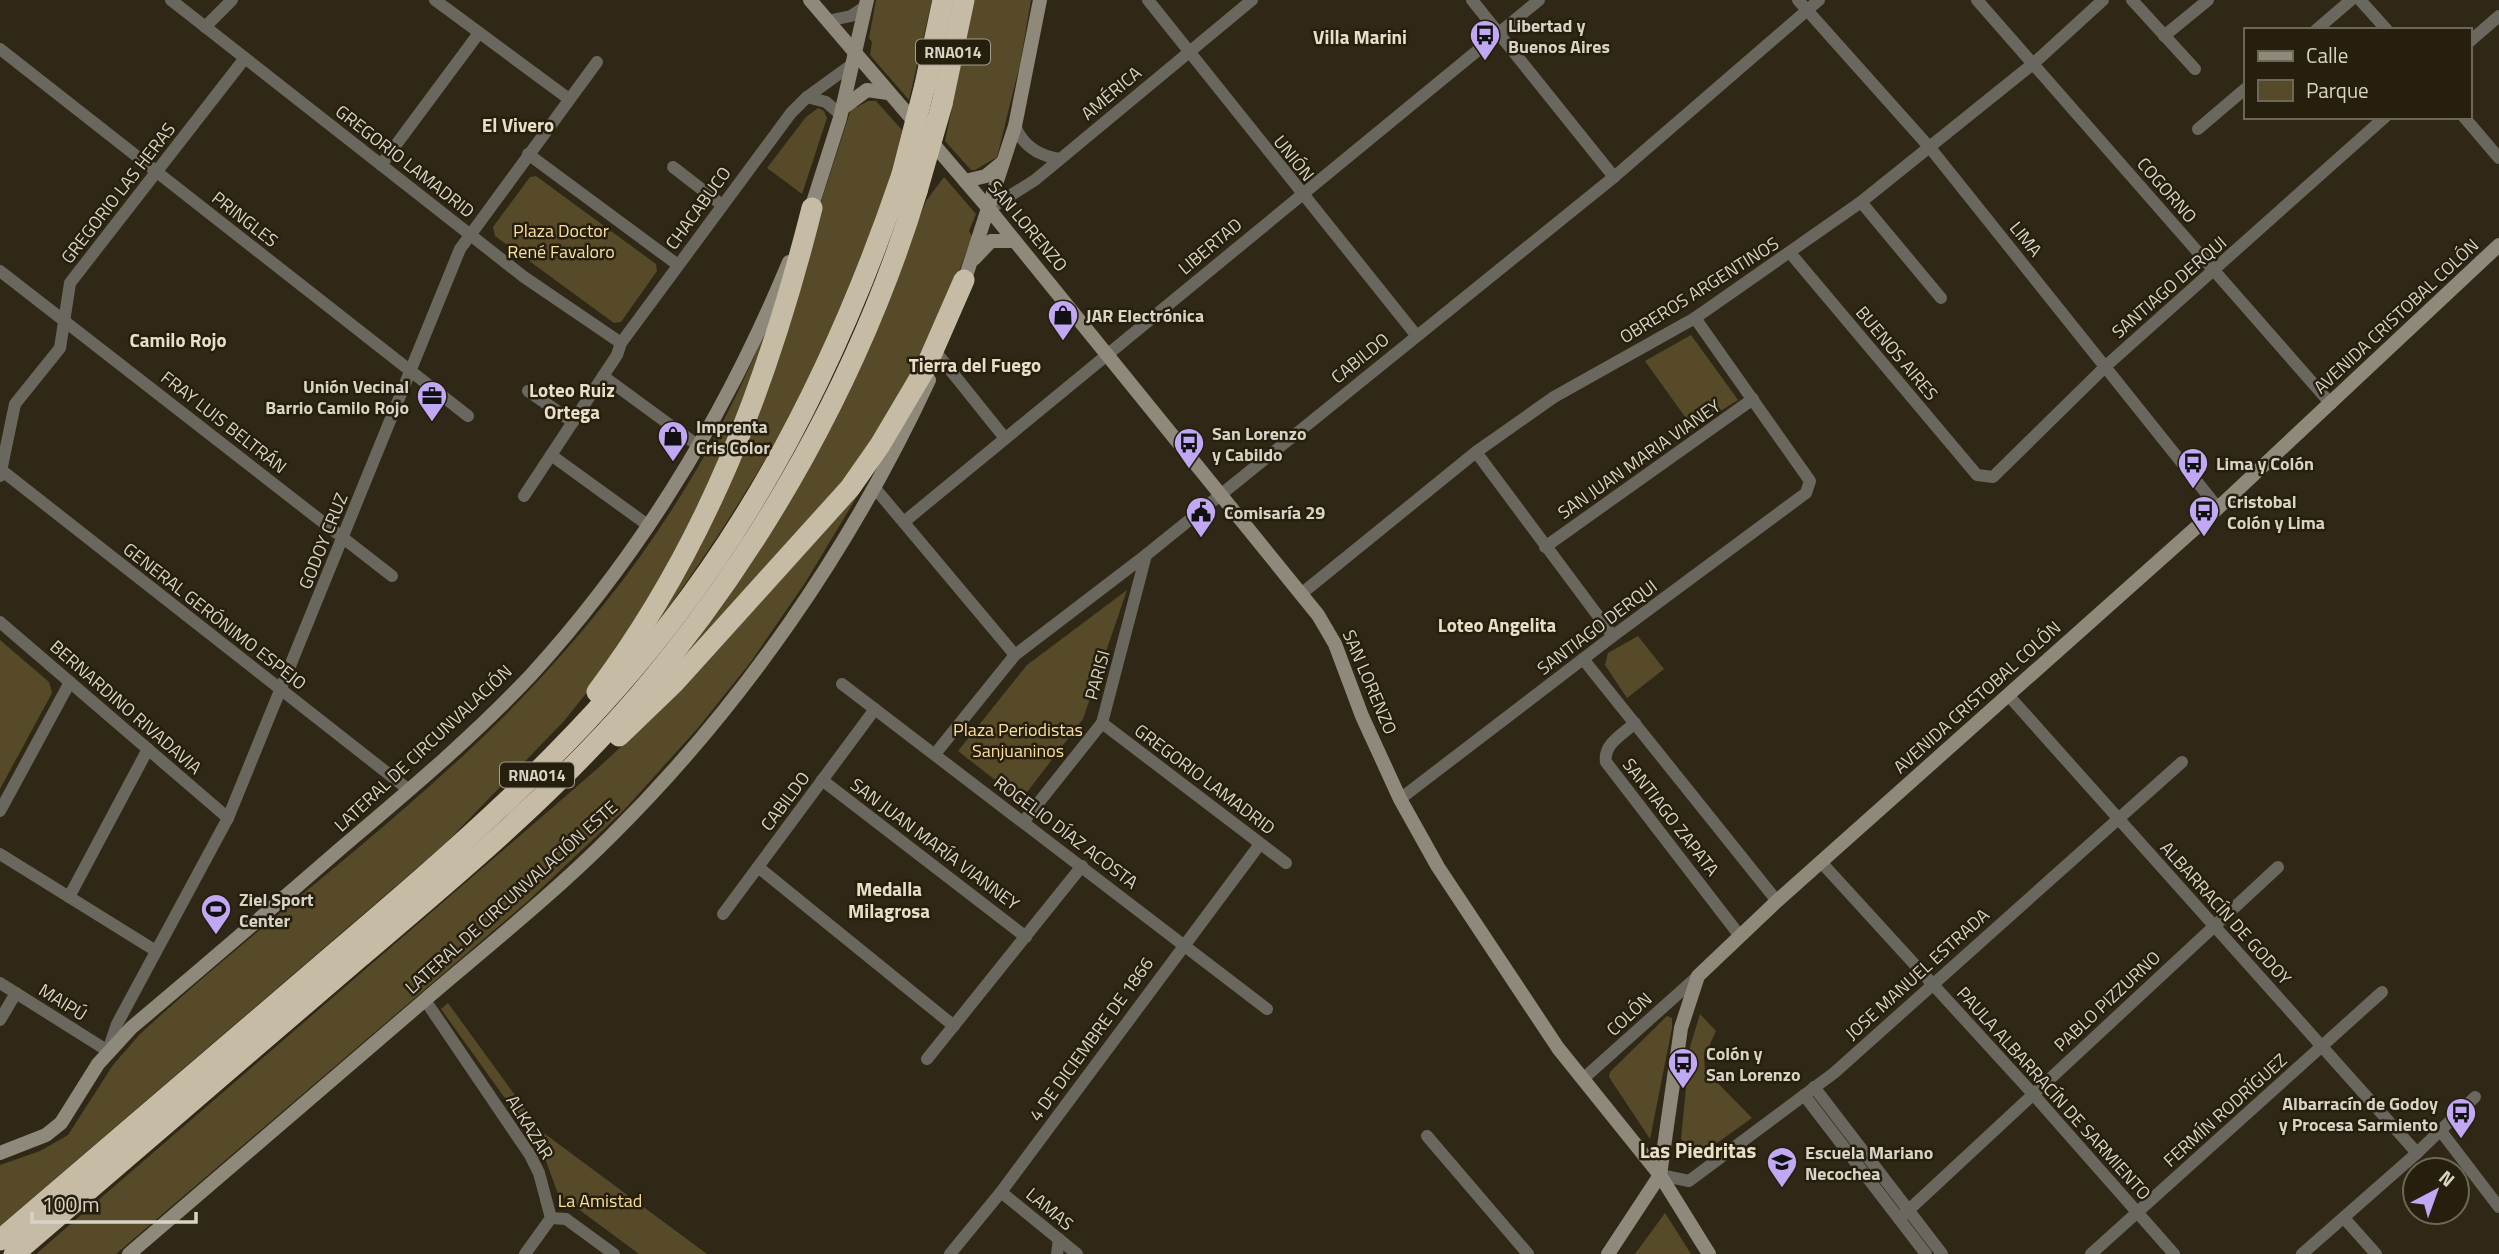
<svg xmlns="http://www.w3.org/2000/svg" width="2499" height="1254" viewBox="0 0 2499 1254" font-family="'Titillium Web',sans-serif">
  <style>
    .green { fill: #574a29 }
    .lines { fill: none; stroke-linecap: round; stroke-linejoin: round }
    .street { stroke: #6a675e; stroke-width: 12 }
    .secondary { stroke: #8f897b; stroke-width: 14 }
    .highway { stroke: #c6bca6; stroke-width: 21 }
    .highway-bridge { stroke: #c6bca6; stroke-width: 21 }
    .labels { text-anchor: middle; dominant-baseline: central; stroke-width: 5; stroke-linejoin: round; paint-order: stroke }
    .shield { fill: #261f0d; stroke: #a29d8f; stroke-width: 2 }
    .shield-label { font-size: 16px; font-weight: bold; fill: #d7d3c7 }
    .poi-label { font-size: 18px; font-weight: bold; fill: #d7d3c7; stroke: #261f0d; text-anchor: start }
    .street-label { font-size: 18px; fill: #d7d3c7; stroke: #261f0d }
    .park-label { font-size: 18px; fill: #fbdf9d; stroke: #261f0d }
    .neighbourhood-label { font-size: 19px; font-weight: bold; fill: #e9dfc8; stroke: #261f0d }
    .quarter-label { font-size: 21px; font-weight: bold; fill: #e9dfc8; stroke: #261f0d }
  </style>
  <rect width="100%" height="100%" fill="#302816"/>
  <g class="green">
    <path d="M 876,0 L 932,0 L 909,100 L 870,55 L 872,42 L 869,38 Z"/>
    <path d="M 974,0 L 1031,0 L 1020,64 L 997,157 L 975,170 L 971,170 L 945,141 Z"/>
    <path d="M 868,101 L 876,101 L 902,130 C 858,320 754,494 638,649 L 755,406 L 852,106 L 857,107 Z"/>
    <path d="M 818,108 L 824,111 L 827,118 L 802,194 L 767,168 L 806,117 Z"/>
    <path d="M 536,176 L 656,264 L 657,271 L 621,322 L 614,323 L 495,236 L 493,227 L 530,177 Z"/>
    <path d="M 944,177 L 976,214 L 969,231 L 972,236 L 944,312 L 866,458 L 668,682 L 685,653 L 760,550 L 825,439 L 870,346 L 926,201 Z"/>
    <path d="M 779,296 L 738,425 L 678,553 L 588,691 L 564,721 L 446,843 L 0,1226 L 0,1165 L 40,1151 L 68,1135 L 113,1065 L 139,1035 C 262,921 400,823 517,703 C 635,581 719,454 779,296 Z"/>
    <path d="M 1691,335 L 1738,400 L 1693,428 L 1645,361 Z"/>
    <path d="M 873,470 L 805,583 L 750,663 L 698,728 L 625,809 L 528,901 L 116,1254 L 36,1254 L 597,769 L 654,716 Z"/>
    <path d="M 1127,590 L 1083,719 L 1021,800 L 958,751 L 1027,665 Z"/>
    <path d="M 1638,636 L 1664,669 L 1627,698 L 1605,665 L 1608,653 Z"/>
    <path d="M 0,640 L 49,682 L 52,693 L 0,789 Z"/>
    <path d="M 448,1003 L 541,1131 L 707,1254 L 639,1254 L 558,1194 L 542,1150 L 441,1009 Z"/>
    <path d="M 1700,1014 L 1716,1031 L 1704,1057 L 1705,1070 L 1752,1118 L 1693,1160 L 1681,1139 L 1690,1047 Z"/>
    <path d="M 1667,1016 L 1672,1018 L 1672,1028 L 1650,1139 L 1609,1077 L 1610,1072 Z"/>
    <path d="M 1665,1213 L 1691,1254 L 1635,1254 Z"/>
  </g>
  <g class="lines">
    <g class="street">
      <path d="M 171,0 L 524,277 L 621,343"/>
      <path d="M 435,0 L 569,99"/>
      <path d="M 1148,0 L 1416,335"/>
      <path d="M 1472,0 L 1614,177"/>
      <path d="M 1798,0 L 1931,149 L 2218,508"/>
      <path d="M 1977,0 L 2331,404"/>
      <path d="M 2132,0 L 2195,69"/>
      <path d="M 2360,0 L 2387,30"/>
      <path d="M 827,21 L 851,16 L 866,6"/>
      <path d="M 205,27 L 232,0"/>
      <path d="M 2316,30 L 2351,0"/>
      <path d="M 2164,36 L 2208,0"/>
      <path d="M 2469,42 L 2499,16"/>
      <path d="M 0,49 L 468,416"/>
      <path d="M 807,97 L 826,102 L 841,115"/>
      <path d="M 2464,117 L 2499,158"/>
      <path d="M 1015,126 C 1023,146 1039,156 1060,159"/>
      <path d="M 2198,129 L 2245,89"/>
      <path d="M 528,154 L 678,265"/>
      <path d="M 381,165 L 479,33"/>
      <path d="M 673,167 L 722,205"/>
      <path d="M 1861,202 L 1941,298"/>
      <path d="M 989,209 L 1035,180 L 1252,0"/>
      <path d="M 1791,254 L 1977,475 L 1993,477 L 2107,365 L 2385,117"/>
      <path d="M 0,271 L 392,576"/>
      <path d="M 939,356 L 1004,437"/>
      <path d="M 603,376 L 700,447"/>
      <path d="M 528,391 L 573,422"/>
      <path d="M 1476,452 L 1613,636"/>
      <path d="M 551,455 L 649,526"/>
      <path d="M 0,469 L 409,790"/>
      <path d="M 0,476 L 15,404 L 60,348 L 70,283 L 245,58"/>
      <path d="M 874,487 L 1015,655"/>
      <path d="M 524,496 L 617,355 L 621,343 L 791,113 L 807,97 L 854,63"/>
      <path d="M 905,521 L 1539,0"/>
      <path d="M 1545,547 L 1753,399"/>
      <path d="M 1301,594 L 1476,452 L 1554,397 L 1695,318 L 1861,202 L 2034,63 L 2103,0"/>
      <path d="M 0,622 L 228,818"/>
      <path d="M 1583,659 L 1777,901"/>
      <path d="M 842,684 L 1267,1009"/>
      <path d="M 2008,695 L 2417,1153"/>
      <path d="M 1102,723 L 1286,863"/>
      <path d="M 1635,723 C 1623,734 1603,744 1606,762 L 1740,936"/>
      <path d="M 935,754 L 1015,655 L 1146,555 L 1614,177 L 1819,0"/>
      <path d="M 822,780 L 1026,937"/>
      <path d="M 1400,799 L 1613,636 L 1806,493 L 1810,481 L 1695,318"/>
      <path d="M 0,811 L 70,682"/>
      <path d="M 1024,821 L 1102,723 L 1146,555"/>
      <path d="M 0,854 L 156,951"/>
      <path d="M 1821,862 L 2033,1094 L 2174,1254"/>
      <path d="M 758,867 L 954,1026"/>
      <path d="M 69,897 L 148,749"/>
      <path d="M 723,914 L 875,709"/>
      <path d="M 0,983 L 108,1051 L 117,1024 L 228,818 L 460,249 L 597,62"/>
      <path d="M 425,1000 L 530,1155 L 539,1173 L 551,1218"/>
      <path d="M 0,1020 L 16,993"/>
      <path d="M 927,1059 L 1082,866"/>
      <path d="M 1584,1078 L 1698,976"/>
      <path d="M 1814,1087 L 1942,1254"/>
      <path d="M 1804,1095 L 1926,1254"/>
      <path d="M 2440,1130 L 2499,1207"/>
      <path d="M 1427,1136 L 1528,1254"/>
      <path d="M 1660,1175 L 1689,1181 L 1834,1073 L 2182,762"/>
      <path d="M 1001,1192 L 1077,1254"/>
      <path d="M 551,1218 L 566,1219 L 614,1254"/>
      <path d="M 2344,1218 L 2376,1254"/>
      <path d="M 1899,1219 L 2278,867"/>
      <path d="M 525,1254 L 551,1218"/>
      <path d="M 950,1254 L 1001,1192 L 1260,844"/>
      <path d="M 1057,1254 L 1059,1239"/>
      <path d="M 2091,1254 L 2382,992"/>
      <path d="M 2302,1254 L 2417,1153 L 2475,1097"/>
    </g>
    <g class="secondary">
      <path d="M 810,0 L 989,209 L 1318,615 L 1335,644 L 1362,716 L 1400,799 L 1438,867 L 1558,1048 L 1660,1175 L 1709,1254"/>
      <path d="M 844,107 L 867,90 L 888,93"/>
      <path d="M 965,181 L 986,176 L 1003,162"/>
      <path d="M 809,215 L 840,118 L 867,0"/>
      <path d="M 974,259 L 991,241 L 1015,241"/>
      <path d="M 962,288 L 1015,126 L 1040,0"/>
      <path d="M 0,1153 L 46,1135 L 61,1123 L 98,1064 L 131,1028 C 201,969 271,909 340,849 C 406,793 473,737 532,674 C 643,552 726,414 789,262"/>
      <path d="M 129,1254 C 228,1169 327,1084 426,999 C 488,946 553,894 611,836 C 743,705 851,548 929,380"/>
      <path d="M 1608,1254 L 1660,1175 L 1681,1028 L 1698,976 L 1777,901 L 2218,508 L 2499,245"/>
    </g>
    <g class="highway">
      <path d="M 925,85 L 943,0"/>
      <path d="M 942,104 L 964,0"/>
      <path d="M 597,692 C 706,547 768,383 812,208"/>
      <path d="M 619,736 L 674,683 L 850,488 L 880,445 L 925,369 L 964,280"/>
      <path d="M 0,1240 C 106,1148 213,1057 320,966 C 445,859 570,754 671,622 C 775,488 848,334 902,174"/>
      <path d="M 14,1254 C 129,1155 245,1056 360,957 C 458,874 556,792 640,694 C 764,548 861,374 917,191"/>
    </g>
    <g class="highway-bridge">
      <path d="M 902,174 L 925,85"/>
      <path d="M 917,191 L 942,104"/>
    </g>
  </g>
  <defs>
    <g id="bus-pin" transform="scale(1.575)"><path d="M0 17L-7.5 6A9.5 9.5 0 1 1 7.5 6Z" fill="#c0a8f4" stroke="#261f0d"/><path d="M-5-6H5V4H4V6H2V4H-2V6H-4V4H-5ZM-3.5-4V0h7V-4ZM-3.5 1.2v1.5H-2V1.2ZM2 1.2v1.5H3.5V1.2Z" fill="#111"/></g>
    <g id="shop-pin" transform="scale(1.575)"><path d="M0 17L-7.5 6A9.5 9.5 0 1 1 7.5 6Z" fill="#c0a8f4" stroke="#261f0d"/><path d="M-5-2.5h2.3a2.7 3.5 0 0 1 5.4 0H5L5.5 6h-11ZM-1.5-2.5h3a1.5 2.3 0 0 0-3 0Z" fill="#111"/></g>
    <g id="office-pin" transform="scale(1.575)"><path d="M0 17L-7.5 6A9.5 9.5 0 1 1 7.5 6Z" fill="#c0a8f4" stroke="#261f0d"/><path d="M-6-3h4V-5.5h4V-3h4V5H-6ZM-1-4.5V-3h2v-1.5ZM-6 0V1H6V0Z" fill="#111"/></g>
    <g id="civic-pin" transform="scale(1.575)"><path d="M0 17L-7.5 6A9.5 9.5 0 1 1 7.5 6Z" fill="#c0a8f4" stroke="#261f0d"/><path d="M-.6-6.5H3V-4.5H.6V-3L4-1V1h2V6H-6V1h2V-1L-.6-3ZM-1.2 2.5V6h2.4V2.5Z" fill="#111"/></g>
    <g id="stadium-pin" transform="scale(1.575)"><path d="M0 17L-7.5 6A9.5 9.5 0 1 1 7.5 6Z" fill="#c0a8f4" stroke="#261f0d"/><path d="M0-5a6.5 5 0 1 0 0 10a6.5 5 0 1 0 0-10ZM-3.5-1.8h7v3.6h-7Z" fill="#111"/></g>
    <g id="school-pin" transform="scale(1.575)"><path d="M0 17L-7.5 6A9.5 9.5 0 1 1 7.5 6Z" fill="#c0a8f4" stroke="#261f0d"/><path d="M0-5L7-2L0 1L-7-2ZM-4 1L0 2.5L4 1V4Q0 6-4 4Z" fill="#111"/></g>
  </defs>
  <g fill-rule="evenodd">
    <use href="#bus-pin" x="1485" y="35"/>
    <use href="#shop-pin" x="1063" y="315"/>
    <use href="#office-pin" x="432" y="396"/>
    <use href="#shop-pin" x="673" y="436"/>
    <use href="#bus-pin" x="1189" y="443"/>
    <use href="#bus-pin" x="2193" y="463"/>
    <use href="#bus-pin" x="2204" y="511"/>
    <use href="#civic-pin" x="1201" y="512"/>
    <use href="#stadium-pin" x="216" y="909"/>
    <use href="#bus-pin" x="1683" y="1063"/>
    <use href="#bus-pin" x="2461" y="1113"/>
    <use href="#school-pin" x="1782" y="1162"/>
  </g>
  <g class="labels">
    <g class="shield">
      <rect x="916" y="39.5" width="74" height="25" rx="5"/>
      <rect x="500" y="762.5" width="74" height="25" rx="5"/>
    </g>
    <g class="shield-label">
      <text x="953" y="52">RNA014</text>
      <text x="537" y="775">RNA014</text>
    </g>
    <g class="poi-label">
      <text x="1508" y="25">Libertad y<tspan x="1508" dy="21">Buenos Aires</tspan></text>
      <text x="1086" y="315">JAR Electrónica</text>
      <text x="409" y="386" text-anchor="end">Unión Vecinal<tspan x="409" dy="21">Barrio Camilo Rojo</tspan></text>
      <text x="696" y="426">Imprenta<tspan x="696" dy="21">Cris Color</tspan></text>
      <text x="1212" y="433">San Lorenzo<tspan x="1212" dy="21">y Cabildo</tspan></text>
      <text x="2216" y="463">Lima y Colón</text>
      <text x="2227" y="501">Cristobal<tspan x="2227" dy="21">Colón y Lima</tspan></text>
      <text x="1224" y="512">Comisaría 29</text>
      <text x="239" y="899">Ziel Sport<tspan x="239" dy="21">Center</tspan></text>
      <text x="1706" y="1053">Colón y<tspan x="1706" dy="21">San Lorenzo</tspan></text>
      <text x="2438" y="1103" text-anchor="end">Albarracín de Godoy<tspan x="2438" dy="21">y Procesa Sarmiento</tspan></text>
      <text x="1805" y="1152">Escuela Mariano<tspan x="1805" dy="21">Necochea</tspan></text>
    </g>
    <g class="street-label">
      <text transform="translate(1111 93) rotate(-40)">AMÉRICA</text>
      <text transform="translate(1294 158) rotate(51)">UNIÓN</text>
      <text transform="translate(405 161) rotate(38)">GREGORIO LAMADRID</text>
      <text transform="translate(2167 190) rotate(49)">COGORNO</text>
      <text transform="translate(118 193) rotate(-52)">GREGORIO LAS HERAS</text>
      <text transform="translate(698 208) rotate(-54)">CHACABUCO</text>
      <text transform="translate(245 219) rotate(38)">PRINGLES</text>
      <text transform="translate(1028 226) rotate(50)">SAN LORENZO</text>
      <text transform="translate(2026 239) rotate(51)">LIMA</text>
      <text transform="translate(1210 246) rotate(-40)">LIBERTAD</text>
      <text transform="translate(2169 287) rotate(-41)">SANTIAGO DERQUI</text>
      <text transform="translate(1699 290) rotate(-32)">OBREROS ARGENTINOS</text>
      <text transform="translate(2396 316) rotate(-43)">AVENIDA CRISTOBAL COLÓN</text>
      <text transform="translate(1897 353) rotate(50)">BUENOS AIRES</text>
      <text transform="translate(1360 358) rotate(-39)">CABILDO</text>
      <text transform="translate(224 422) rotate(38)">FRAY LUIS BELTRÁN</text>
      <text transform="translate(1639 459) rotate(-35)">SAN JUAN MARIA VIANEY</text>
      <text transform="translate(323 541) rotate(-68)">GODOY CRUZ</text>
      <text transform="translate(215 616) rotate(38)">GENERAL GERÓNIMO ESPEJO</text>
      <text transform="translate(1597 627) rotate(-37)">SANTIAGO DERQUI</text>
      <text transform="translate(1097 675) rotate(-75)">PARISI</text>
      <text transform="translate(1370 682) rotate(67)">SAN LORENZO</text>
      <text transform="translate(1977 697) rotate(-42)">AVENIDA CRISTOBAL COLÓN</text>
      <text transform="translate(126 707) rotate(41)">BERNARDINO RIVADAVIA</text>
      <text transform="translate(423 748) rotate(-43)">LATERAL DE CIRCUNVALACIÓN</text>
      <text transform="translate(1205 779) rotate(37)">GREGORIO LAMADRID</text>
      <text transform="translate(785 801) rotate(-53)">CABILDO</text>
      <text transform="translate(1671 817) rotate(52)">SANTIAGO ZAPATA</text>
      <text transform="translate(1066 832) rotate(37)">ROGELIO DÍAZ ACOSTA</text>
      <text transform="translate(935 844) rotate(37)">SAN JUAN MARÍA VIANNEY</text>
      <text transform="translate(511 897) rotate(-42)">LATERAL DE CIRCUNVALACIÓN ESTE</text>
      <text transform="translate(2226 913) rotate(48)">ALBARRACÍN DE GODOY</text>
      <text transform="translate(1917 974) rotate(-42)">JOSE MANUEL ESTRADA</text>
      <text transform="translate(2107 1001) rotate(-43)">PABLO PIZZURNO</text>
      <text transform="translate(63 1002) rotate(32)">MAIPÚ</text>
      <text transform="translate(1629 1014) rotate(-43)">COLÓN</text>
      <text transform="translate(1091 1039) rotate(-54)">4 DE DICIEMBRE DE 1866</text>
      <text transform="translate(2054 1093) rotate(48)">PAULA ALBARRACÍN DE SARMIENTO</text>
      <text transform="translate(2225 1110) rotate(-42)">FERMÍN RODRÍGUEZ</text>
      <text transform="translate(530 1127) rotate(58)">ALKAZAR</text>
      <text transform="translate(1050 1209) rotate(40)">LAMAS</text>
    </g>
    <g class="park-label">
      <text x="561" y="230">Plaza Doctor<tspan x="561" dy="21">René Favaloro</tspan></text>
      <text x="1018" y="729">Plaza Periodistas<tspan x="1018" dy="21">Sanjuaninos</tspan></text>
      <text x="600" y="1200">La Amistad</text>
    </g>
    <g class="neighbourhood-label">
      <text x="1360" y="36">Villa Marini</text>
      <text x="518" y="124">El Vivero</text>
      <text x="178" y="339">Camilo Rojo</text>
      <text x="975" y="364">Tierra del Fuego</text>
      <text x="572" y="389">Loteo Ruiz<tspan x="572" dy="22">Ortega</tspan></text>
      <text x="1497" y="624">Loteo Angelita</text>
      <text x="889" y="888">Medalla<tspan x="889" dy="22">Milagrosa</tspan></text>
    </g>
    <g class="quarter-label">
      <text x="1698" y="1150">Las Piedritas</text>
    </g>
  </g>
  <rect x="2244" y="28" width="228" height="91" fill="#261f0d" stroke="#6d6757" stroke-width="2"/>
  <rect x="2258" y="51" width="35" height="10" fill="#8f897b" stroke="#6d6757" stroke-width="2"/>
  <text x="2306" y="63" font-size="21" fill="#d7d3c7">Calle</text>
  <rect x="2258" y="80" width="35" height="21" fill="#574a29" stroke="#6d6757" stroke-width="2"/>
  <text x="2306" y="98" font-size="21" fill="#d7d3c7">Parque</text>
  <g transform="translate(2436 1191) rotate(41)"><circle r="33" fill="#261f0d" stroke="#6d6757" stroke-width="2"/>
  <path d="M0-5L12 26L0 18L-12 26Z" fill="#c0a8f4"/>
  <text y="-10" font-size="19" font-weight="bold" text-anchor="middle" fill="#d7d3c7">N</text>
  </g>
  <path d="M32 1212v10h164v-10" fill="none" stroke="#d7d3c7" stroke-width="3.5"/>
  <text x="42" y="1212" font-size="21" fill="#d7d3c7" stroke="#261f0d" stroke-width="5" paint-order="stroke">100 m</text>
</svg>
